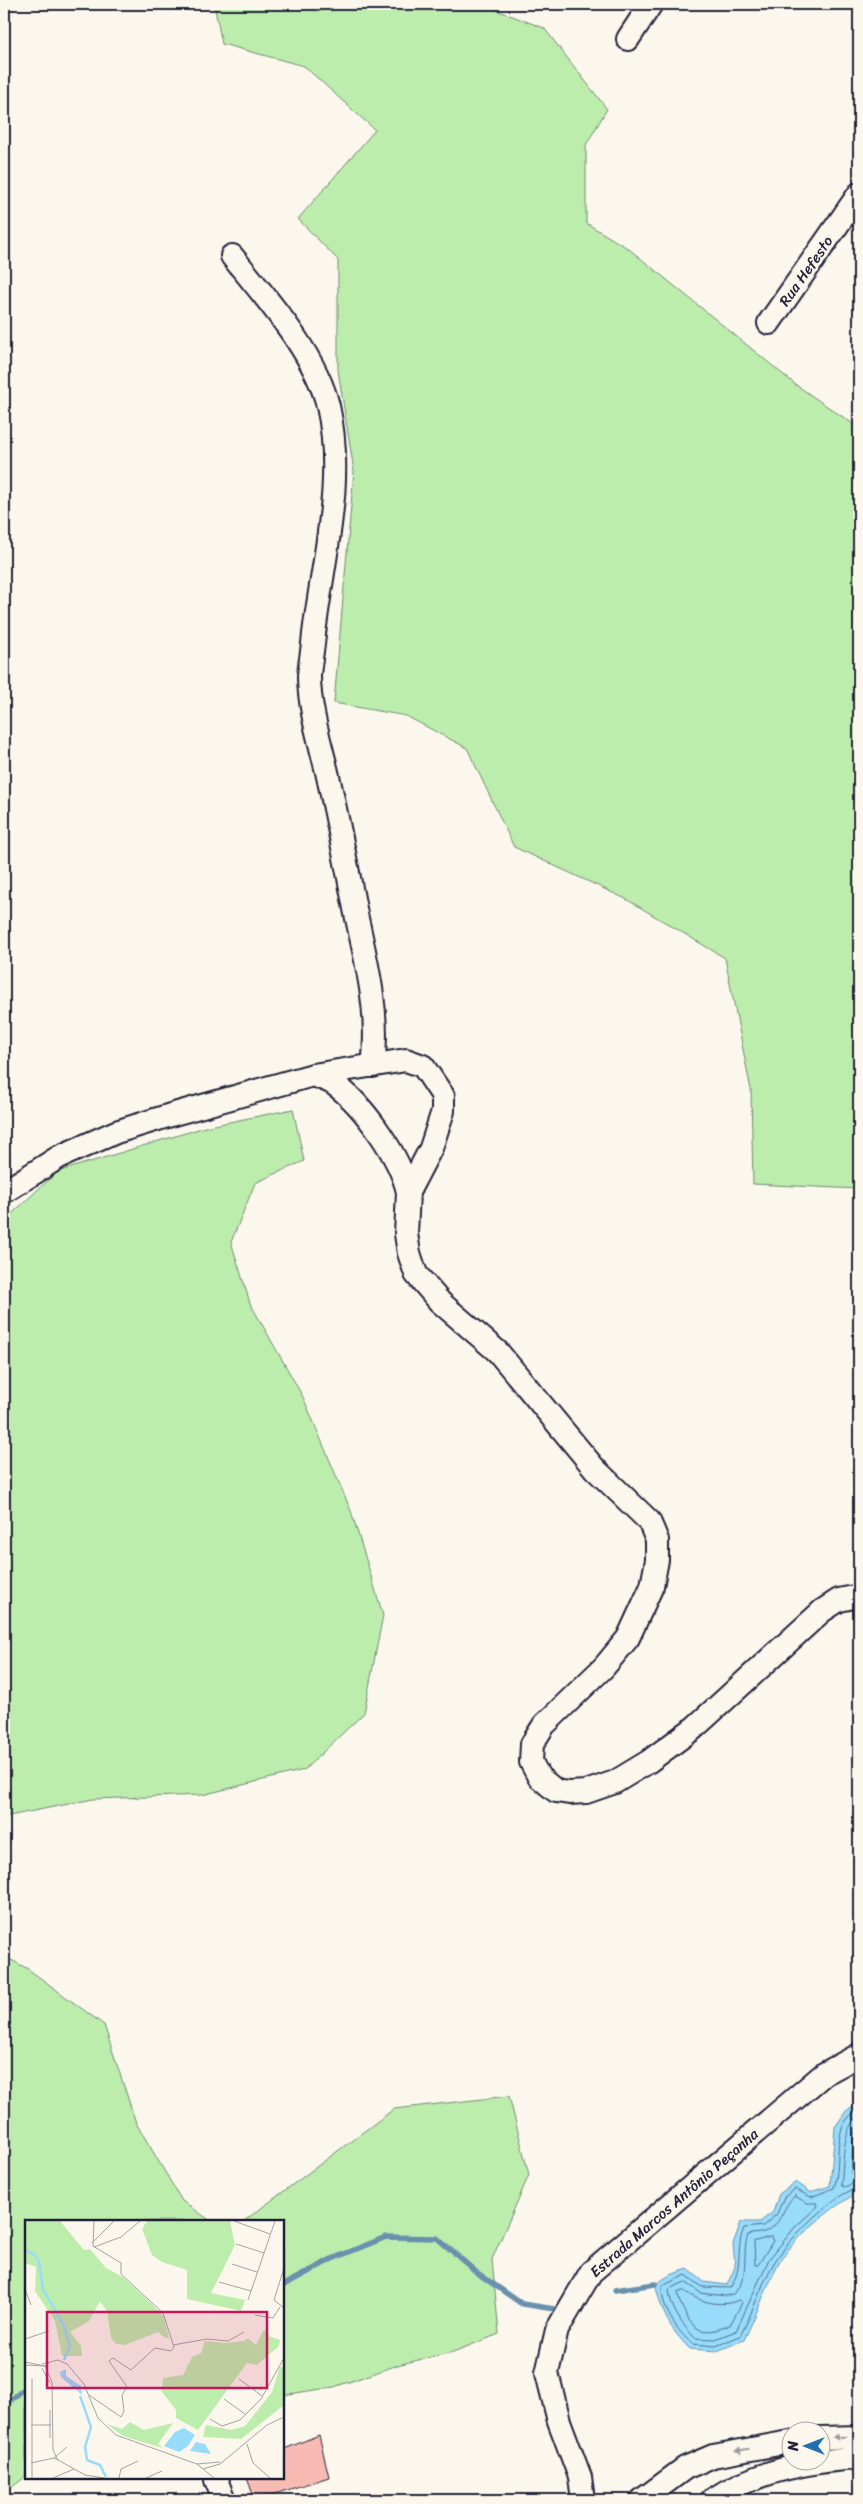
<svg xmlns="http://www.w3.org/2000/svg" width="863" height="2504" viewBox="0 0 863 2504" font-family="Sriracha,sans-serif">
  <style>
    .green { fill: #bdedac; stroke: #708874 }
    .water { fill: #98dbfb; stroke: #6991ae }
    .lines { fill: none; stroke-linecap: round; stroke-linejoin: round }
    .shore { stroke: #516c88; stroke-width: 1 }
    .stream { stroke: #6991ae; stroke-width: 5.5 }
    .building { fill: #f7bbb4; stroke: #22223b }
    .street-casing { stroke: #22223b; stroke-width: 26 }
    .street { stroke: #fbf7ec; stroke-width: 22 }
    .oneway { fill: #99979c }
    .labels { text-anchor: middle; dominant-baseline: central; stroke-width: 5; stroke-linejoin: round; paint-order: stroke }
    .street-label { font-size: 15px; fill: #22223b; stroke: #fbf7ec }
    .inset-river { fill: none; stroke: #98dbfb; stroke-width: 2.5 }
    .inset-road { fill: none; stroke: #a4a2a5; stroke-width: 1 }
    .view { fill: #c2185b; fill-opacity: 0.15; stroke: #c2185b; stroke-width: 2.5 }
    .inset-edge { fill: none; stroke: #22223b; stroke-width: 2.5 }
  </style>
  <rect width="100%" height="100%" fill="#fbf7ec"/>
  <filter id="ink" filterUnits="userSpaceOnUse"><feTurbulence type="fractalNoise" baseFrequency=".02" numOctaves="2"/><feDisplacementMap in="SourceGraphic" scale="10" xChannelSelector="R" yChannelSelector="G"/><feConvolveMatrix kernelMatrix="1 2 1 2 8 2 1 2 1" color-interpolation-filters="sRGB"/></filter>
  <g filter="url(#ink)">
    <g class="green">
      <path d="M 214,4 L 490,4 L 496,10 L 544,28 L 607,109 L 586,145 L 586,223 L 629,249 L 796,385 L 859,428 L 859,1189 L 753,1184 L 751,1090 L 725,958 L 626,899 L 514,847 L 467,748 L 406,716 L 334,703 L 354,471 L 338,370 L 338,260 L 298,219 L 375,130 L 304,66 L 222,44 Z"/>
      <path d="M 293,1109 L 304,1161 L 255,1183 L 231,1242 L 250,1303 L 303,1397 L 351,1511 L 383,1615 L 364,1713 L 304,1770 L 202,1795 L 93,1799 L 4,1817 L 4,1221 L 57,1172 L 205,1127 Z"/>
      <path d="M 4,1956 L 28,1969 L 104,2025 L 136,2123 L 182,2201 L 211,2221 L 26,2222 L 26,2476 L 4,2494 Z"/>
      <path d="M 509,2096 L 529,2175 L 492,2259 L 499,2334 L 453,2352 L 401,2364 L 334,2387 L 283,2395 L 282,2222 L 244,2221 L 394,2109 Z"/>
    </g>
    <path class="water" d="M 859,2104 L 859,2192 C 833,2206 791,2239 777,2267 C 765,2290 756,2316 744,2340 L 717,2351 L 690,2349 C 668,2327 663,2314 655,2284 L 670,2275 L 688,2269 L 704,2282 L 727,2285 L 735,2267 L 733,2244 L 741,2222 L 760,2222 L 773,2212 L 779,2194 L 796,2182 L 810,2192 L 830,2186 L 835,2127 L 846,2111 Z"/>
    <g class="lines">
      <g class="shore">
        <path d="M 859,2109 C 829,2126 843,2159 834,2188 L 811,2197 L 795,2189 L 784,2197 L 777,2214 L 763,2226 L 744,2228 C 735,2249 744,2268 730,2288 L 702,2287 L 686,2275 L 662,2286 C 661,2307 677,2332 693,2344 L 716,2346 L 740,2336 C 753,2313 760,2286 774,2263 C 786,2242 835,2191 859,2188"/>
        <path d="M 859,2116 C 841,2127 844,2166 841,2185 L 844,2187 L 859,2182"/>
        <path d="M 859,2125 L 854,2133 L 851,2173 L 853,2175 L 859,2174"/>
        <path d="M 795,2196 L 807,2203 L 817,2203 L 818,2206 L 795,2227 L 769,2259 L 736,2331 L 715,2339 L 695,2338 C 682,2325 670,2308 669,2289 L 685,2282 L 701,2293 L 725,2296 L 733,2294 C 751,2277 741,2255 748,2235 C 753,2233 759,2234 764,2232 C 783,2225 782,2205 795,2196 Z"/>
        <path d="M 771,2237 L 773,2241 L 758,2265 L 755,2265 L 754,2242 Z"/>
        <path d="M 684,2291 C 699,2302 721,2308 739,2300 L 742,2303 L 730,2325 C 708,2334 695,2335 684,2311 C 681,2305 678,2299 678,2293 Z"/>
      </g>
      <g class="stream">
        <path d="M 282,2286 L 332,2259 L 386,2237 L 437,2238 L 476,2272 L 522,2304 L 561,2310"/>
        <path d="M 615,2290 L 655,2284"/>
        <path d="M 4,2406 L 26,2387"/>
      </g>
    </g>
    <path class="building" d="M 319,2435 L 329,2477 L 255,2500 L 247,2478 L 282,2478 L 282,2450 Z"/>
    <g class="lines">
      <g class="street-casing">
        <g id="street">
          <path d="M 628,39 L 651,4"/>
          <path d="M 232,256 C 265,297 316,354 328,406 C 345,481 323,558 314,634 C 313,648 310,662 309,676 C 309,708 320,742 327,772 C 338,820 347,867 356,914 C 367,964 380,1015 373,1066"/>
          <path d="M 769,323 L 859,194"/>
          <path d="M 313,1075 C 320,1078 328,1080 334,1084 C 364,1105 400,1157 408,1192"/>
          <path d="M 4,1192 L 59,1157 L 116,1132 L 174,1114 L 313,1075 L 406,1060 L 423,1066 L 443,1096 L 443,1111 L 431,1148 L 408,1192 L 406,1234 L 409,1253 L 416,1274 L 440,1302 L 498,1352 L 595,1469 L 649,1521 L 657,1540 L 657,1560 L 652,1586 L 628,1638 L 604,1667 L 544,1725 L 532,1744 L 531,1762 L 539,1777 L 556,1791 L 569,1793 L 586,1792 L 615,1782 L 648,1762 L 694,1728 L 822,1611 L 839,1600 L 859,1596"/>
          <path d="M 820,2438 L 859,2437"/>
          <path d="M 216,2480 L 224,2500"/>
          <path d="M 583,2500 L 580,2477 L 559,2421 L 547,2373 L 557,2330 L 591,2272 L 824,2074 L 859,2055"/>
          <path d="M 642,2500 L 685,2468 L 713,2456 L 790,2442"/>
          <path d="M 712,2500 C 755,2471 808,2461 859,2458"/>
        </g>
      </g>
      <use href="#street" class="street"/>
    </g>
    <defs><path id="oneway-solid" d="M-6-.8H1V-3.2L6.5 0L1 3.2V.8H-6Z" transform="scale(1.25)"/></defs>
    <g class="oneway">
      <use href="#oneway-solid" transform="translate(840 2437) rotate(179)"/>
      <use href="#oneway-solid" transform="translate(742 2450) rotate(170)"/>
    </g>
  </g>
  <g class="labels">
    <g class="street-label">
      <text transform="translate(806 271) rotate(-55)">Rua Hefesto</text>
      <text transform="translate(674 2203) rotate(-41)">Estrada Marcos Antônio Peçanha</text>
    </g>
  </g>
  <g transform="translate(25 2220)">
    <rect width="259" height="259" fill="#fbf7ec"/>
    <path d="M 0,1 L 35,1 L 59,30 L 65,29 L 81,48 L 98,57 L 127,84 L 139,97 L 144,118 L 140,118 L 133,112 L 100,125 L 91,124 L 86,118 L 82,91 L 75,81 L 64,101 L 45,112 L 56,126 L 57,136 L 37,136 L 30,101 L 10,71 L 11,47 L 0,43 ZM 122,1 L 205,1 L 210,25 L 186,73 L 220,80 L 216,91 L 162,79 L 162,50 L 137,42 L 127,35 L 117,9 ZM 242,110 L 244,116 L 255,120 L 254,126 L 232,145 L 222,143 L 173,210 L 151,198 L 151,190 L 137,172 L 138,158 L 158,155 L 167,137 L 176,133 L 180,121 L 200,123 L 219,121 L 223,118 L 231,125 L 238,111 ZM 255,146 L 259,149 L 259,185 L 216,219 L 178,217 L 181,205 L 206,210 L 220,206 L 247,172 ZM 105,202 L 119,210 L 148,203 L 133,224 L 138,228 L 98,216 L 82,204 L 97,209 Z" fill="#bdedac"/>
    <path d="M 41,149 L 41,156 L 56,166 L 57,175 L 36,157 L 35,152 ZM 159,208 L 170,215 L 163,226 L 154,232 L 139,226 L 150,212 ZM 171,222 L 180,224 L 186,234 L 165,231 Z" fill="#98dbfb"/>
    <path class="inset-river" d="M 0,30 L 10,35 L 14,42 L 18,69 L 38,104 L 45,126 L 39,140M 55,176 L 66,207 L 60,227 L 62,240 L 75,245 L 81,257"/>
    <path class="inset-road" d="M 209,1 L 245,14M 67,23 L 89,1M 211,24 L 239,33M 69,27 L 96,17 L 115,1M 207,44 L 232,52M 259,48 L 249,80 L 259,88M 194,62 L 226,71M 0,69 L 6,85M 223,80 L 250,1M 230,95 L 248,98 L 255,87M 0,119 L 24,111M 148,125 L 182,119 L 203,121 L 219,112M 0,142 L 20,146 L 0,145M 24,143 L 20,146 L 27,162 L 28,230 L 33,240 L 29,238M 17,144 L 33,140 L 42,144 L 59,164 L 73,198 L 91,215 L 172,244 L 189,258M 17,148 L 25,163M 7,158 L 7,258M 214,159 L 237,176M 64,175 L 96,197 L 99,191 L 97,175 L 102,167 L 84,141 L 88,138 L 106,150 L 130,128 L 146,131 L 149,127 L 138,93 L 96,54 L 96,43 L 68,26 L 69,1M 199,179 L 220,194M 25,190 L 25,218M 185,199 L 197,206 L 215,200 L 236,179 L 259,138M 6,205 L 26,205M 222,224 L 228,243 L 245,258M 33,240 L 60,255 L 79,258M 6,243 L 29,238 L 42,227M 172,244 L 195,242M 178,249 L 195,244 L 242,205 L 259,197M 28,258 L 49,249M 94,258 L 96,249 L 113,241M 121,258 L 137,251"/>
    <path class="view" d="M 22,92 L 242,92 L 242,168 L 22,168 Z"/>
    <rect width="259" height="259" class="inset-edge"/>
  </g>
  <rect width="863" height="2504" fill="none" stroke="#fbf7ec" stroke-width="20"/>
  <rect x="10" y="10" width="843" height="2484" fill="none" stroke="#22223b" stroke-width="2" filter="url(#ink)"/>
  <g transform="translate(806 2446) rotate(270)"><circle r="24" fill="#fbf7ec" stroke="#a4a2a5"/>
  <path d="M0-4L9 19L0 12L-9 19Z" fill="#1f6fb2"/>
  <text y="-8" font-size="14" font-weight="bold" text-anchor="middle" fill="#22223b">N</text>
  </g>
</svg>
